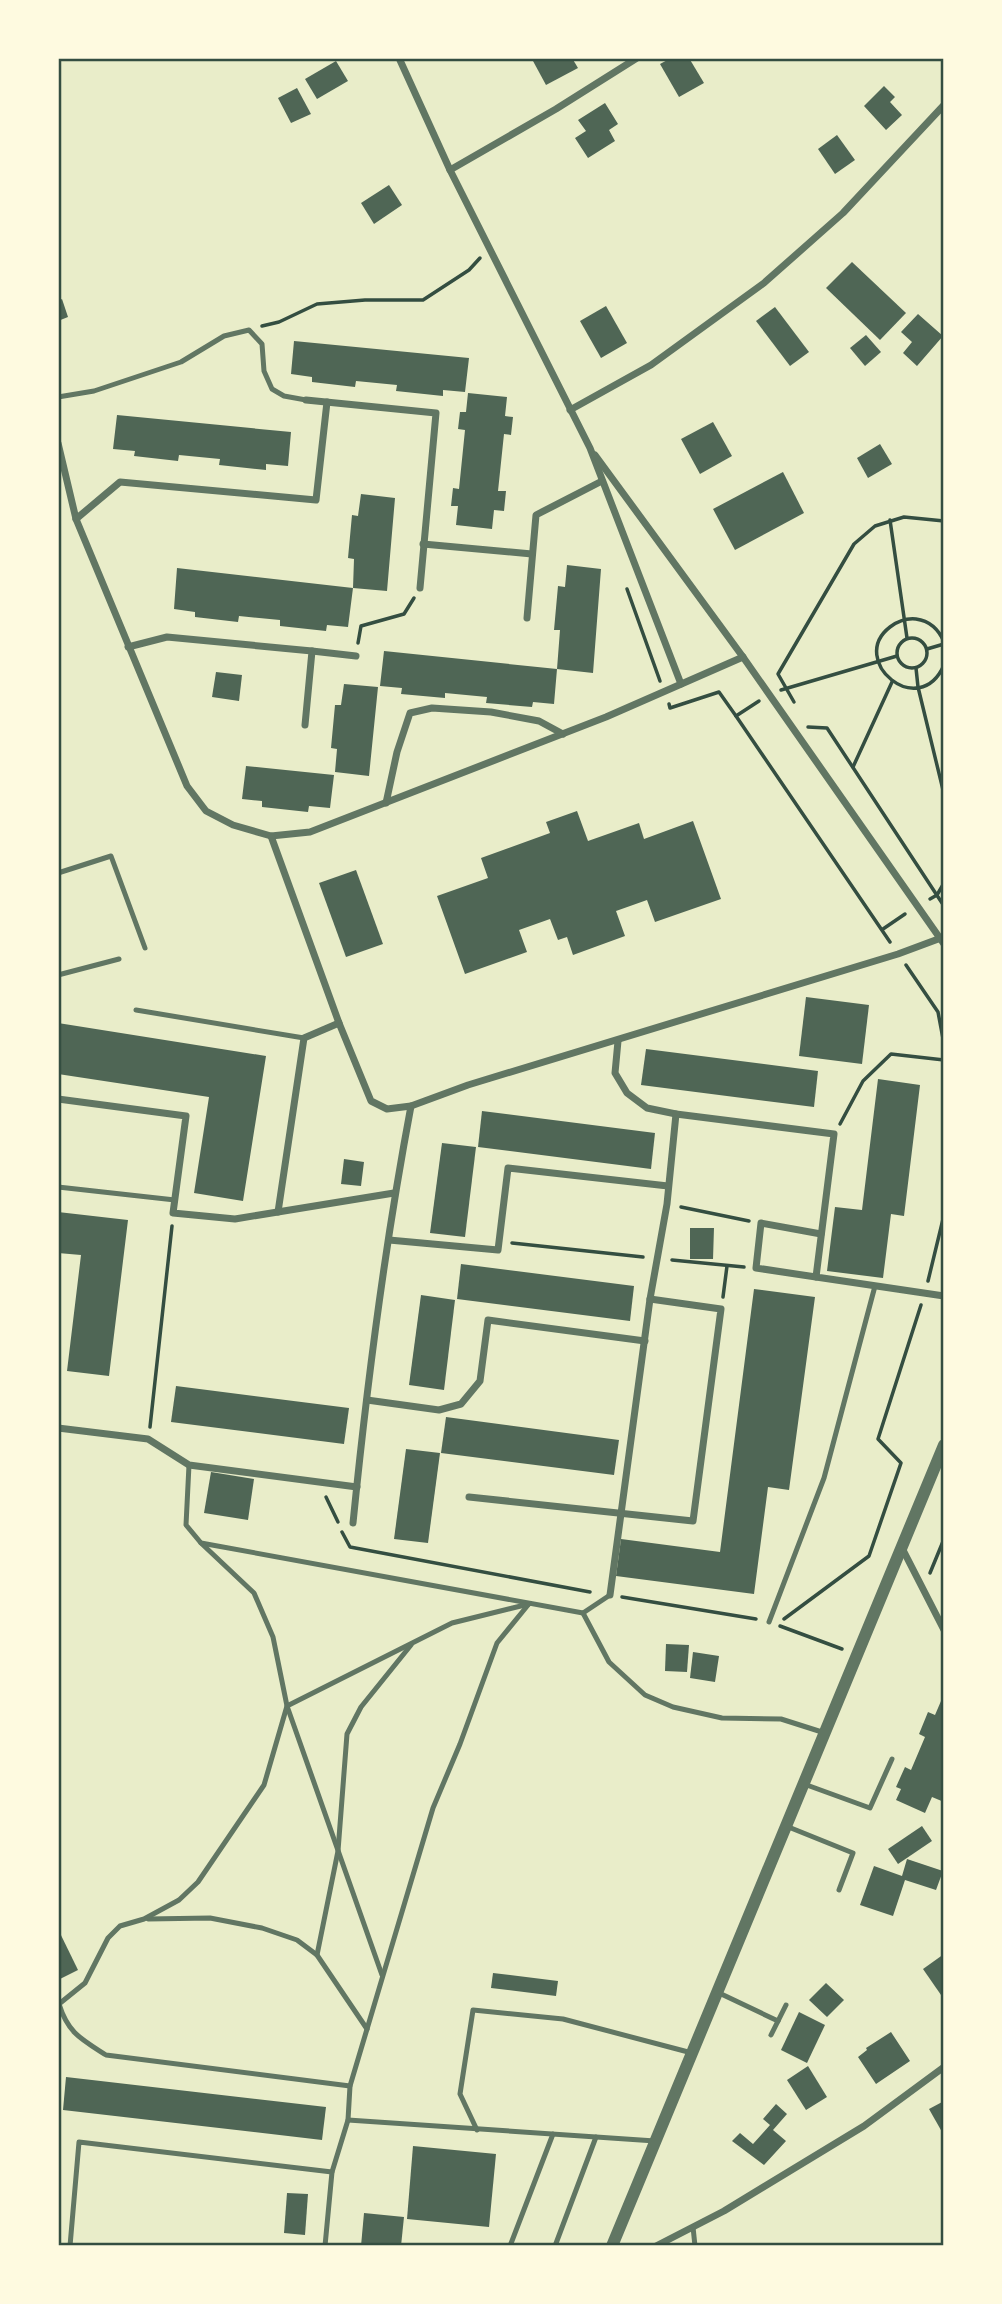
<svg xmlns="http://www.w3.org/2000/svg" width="1002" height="2304" viewBox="0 0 1002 2304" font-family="'Roboto Condensed',sans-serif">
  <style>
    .building { fill: #4f6655 }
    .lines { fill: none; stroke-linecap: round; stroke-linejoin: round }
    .path { stroke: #344e41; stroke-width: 3.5 }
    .service { stroke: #617663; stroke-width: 5 }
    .minor { stroke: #617663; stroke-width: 7 }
    .tertiary { stroke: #617663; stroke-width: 12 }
    .neatline { fill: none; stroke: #344e41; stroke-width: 2.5 }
  </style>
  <rect width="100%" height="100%" fill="#e9edc9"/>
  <g class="building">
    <path d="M 539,58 L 572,58 L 578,68 L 546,85 L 533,61 Z"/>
    <path d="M 671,58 L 689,58 L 704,83 L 679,97 L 660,64 Z"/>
    <path d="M 336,61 L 348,81 L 317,99 L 305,79 Z"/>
    <path d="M 884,86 L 895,97 L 890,102 L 902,115 L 886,130 L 864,106 Z"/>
    <path d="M 297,88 L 311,114 L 291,123 L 278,98 Z"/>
    <path d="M 605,103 L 618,124 L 609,130 L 615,141 L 588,158 L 575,138 L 586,131 L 578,120 Z"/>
    <path d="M 837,135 L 855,160 L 835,174 L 818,149 Z"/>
    <path d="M 389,185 L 402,205 L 374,224 L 361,203 Z"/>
    <path d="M 852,262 L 906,313 L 880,340 L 826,288 Z"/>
    <path d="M 62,299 L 68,317 L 58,321 L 58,301 Z"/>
    <path d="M 606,306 L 627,343 L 601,358 L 580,321 Z"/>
    <path d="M 775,307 L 809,352 L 790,366 L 756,321 Z"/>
    <path d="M 918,314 L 943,336 L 917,366 L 903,353 L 912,342 L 901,332 Z"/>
    <path d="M 866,335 L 881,352 L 865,366 L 850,348 Z"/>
    <path d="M 294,341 L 469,358 L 465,392 L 443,390 L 443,396 L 396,391 L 397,385 L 356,381 L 355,387 L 312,382 L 312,377 L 291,374 Z"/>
    <path d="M 468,393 L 507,397 L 505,416 L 513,417 L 511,435 L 504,434 L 498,491 L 506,491 L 504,511 L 494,510 L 492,529 L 456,525 L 458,506 L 451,506 L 453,488 L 459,489 L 465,430 L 458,429 L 460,412 L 466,412 Z"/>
    <path d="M 117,415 L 291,432 L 288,466 L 266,464 L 266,470 L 219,465 L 220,459 L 179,455 L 178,461 L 134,456 L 135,451 L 113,449 Z"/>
    <path d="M 713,422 L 732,456 L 700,474 L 681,439 Z"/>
    <path d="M 880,444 L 892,464 L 868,478 L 857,458 Z"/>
    <path d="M 783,472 L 804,513 L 735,550 L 713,509 Z"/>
    <path d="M 361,494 L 395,498 L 387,591 L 353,588 L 354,559 L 348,558 L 352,515 L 358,516 Z"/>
    <path d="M 567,565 L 601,569 L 593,673 L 557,669 L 554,704 L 533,702 L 532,707 L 486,703 L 487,697 L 445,693 L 445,698 L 401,694 L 402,688 L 380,686 L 384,651 L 557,669 L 560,630 L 554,630 L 558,586 L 565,587 Z"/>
    <path d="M 177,568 L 353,588 L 348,627 L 327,625 L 326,631 L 280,626 L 280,620 L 239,616 L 238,622 L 195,617 L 195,612 L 174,609 Z"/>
    <path d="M 216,672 L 242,675 L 239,701 L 212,697 Z"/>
    <path d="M 344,684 L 378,687 L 369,776 L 335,772 L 337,749 L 331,748 L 335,705 L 341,705 Z"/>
    <path d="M 246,766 L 334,775 L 330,808 L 309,806 L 308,812 L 262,807 L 262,801 L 242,799 Z"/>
    <path d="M 577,811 L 588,841 L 639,823 L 644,839 L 693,821 L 721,899 L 655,922 L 647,900 L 616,911 L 625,936 L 573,955 L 567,937 L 558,940 L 550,919 L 519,930 L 527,952 L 465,974 L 437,896 L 488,878 L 481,858 L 550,833 L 546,822 Z"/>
    <path d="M 356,870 L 383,944 L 346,957 L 319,883 Z"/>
    <path d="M 806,997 L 869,1005 L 862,1064 L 799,1056 Z"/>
    <path d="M 58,1023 L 266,1056 L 243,1201 L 194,1193 L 209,1097 L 58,1074 Z"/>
    <path d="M 646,1049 L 818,1071 L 814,1107 L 641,1085 Z"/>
    <path d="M 878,1079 L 920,1085 L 904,1216 L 891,1214 L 883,1278 L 827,1271 L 835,1207 L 862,1210 Z"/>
    <path d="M 482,1111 L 655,1133 L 651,1169 L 478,1147 Z"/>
    <path d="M 442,1143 L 476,1147 L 465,1237 L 430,1233 Z"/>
    <path d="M 344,1159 L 364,1162 L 361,1186 L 341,1184 Z"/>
    <path d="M 58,1212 L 128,1220 L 109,1376 L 67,1371 L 81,1255 L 58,1253 Z"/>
    <path d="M 690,1228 L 714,1228 L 713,1259 L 690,1259 Z"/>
    <path d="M 461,1264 L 634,1286 L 630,1321 L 457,1299 Z"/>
    <path d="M 754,1289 L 815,1297 L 789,1490 L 768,1487 L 754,1594 L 616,1576 L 621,1539 L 720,1552 Z"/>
    <path d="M 421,1295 L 455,1300 L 444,1390 L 409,1385 Z"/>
    <path d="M 176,1386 L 349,1408 L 344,1444 L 171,1422 Z"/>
    <path d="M 446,1417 L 619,1440 L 614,1475 L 441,1453 Z"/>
    <path d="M 406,1449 L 440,1453 L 428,1543 L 394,1539 Z"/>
    <path d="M 211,1472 L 254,1479 L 248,1520 L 204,1513 Z"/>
    <path d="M 666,1644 L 689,1645 L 687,1672 L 665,1671 Z"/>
    <path d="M 693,1652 L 719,1656 L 715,1682 L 690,1678 Z"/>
    <path d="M 941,1701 L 944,1703 L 944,1802 L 932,1797 L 925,1813 L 896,1800 L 901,1789 L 896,1787 L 905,1767 L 911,1770 L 925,1737 L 919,1734 L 928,1712 L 935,1715 Z"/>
    <path d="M 922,1826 L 932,1841 L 898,1864 L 888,1849 Z"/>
    <path d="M 907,1859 L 943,1871 L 936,1890 L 905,1880 L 893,1916 L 860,1905 L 874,1866 L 902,1876 Z"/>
    <path d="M 58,1929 L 78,1970 L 60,1979 L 58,1975 Z"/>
    <path d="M 944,1954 L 944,1993 L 941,1995 L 923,1969 Z"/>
    <path d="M 493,1973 L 558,1981 L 556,1996 L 491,1988 Z"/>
    <path d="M 826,1983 L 844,2000 L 827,2017 L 809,2000 Z"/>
    <path d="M 799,2012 L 825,2025 L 807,2063 L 781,2050 Z"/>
    <path d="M 891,2032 L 910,2061 L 876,2084 L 858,2057 L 867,2050 L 866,2048 Z"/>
    <path d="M 808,2066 L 827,2097 L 806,2110 L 787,2080 Z"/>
    <path d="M 66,2077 L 326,2107 L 322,2140 L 63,2110 Z"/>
    <path d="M 944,2101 L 944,2130 L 942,2132 L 929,2109 Z"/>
    <path d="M 776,2104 L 787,2114 L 773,2130 L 786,2141 L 764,2165 L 732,2141 L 740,2133 L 753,2144 L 770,2125 L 763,2119 Z"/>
    <path d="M 413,2146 L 496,2154 L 489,2227 L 407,2219 Z"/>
    <path d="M 287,2193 L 308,2194 L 305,2235 L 284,2233 Z"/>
    <path d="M 364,2213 L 404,2217 L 401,2246 L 361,2246 Z"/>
  </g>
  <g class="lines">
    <g class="path">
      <path d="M 262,326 L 279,322 L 317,304 L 365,300 L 423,300 L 469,270 L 480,258"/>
      <path d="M 890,520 L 907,638"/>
      <path d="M 627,589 L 660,681"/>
      <circle cx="912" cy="653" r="15"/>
      <path d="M 944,642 C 939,630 930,621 916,619 C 906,618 898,621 890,627 C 847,660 919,722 944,665"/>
      <path d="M 358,643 L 361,626 L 404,614 L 414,598"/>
      <path d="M 927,649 L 944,644"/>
      <path d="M 916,668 L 918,687 L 944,794"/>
      <path d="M 781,690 L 897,656"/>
      <path d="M 794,702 L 778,674 L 854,544 L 875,526 L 904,517 L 944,521"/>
      <path d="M 669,704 L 670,708 L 719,692 L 736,716 L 759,701"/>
      <path d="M 736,716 L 890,942"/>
      <path d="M 808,727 L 827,728 L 944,906"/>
      <path d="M 853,767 L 892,682"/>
      <path d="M 930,899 L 937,895 L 944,883"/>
      <path d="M 883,929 L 905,914"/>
      <path d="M 906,965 L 938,1012 L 944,1044"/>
      <path d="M 840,1124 L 863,1081 L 891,1054 L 944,1060"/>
      <path d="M 681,1207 L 749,1221"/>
      <path d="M 512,1243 L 643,1257"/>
      <path d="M 672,1260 L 744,1267"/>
      <path d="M 928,1281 L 944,1215"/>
      <path d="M 723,1297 L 727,1266"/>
      <path d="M 150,1427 L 172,1226"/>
      <path d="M 326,1497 L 338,1522"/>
      <path d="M 342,1532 L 350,1547 L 590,1592"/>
      <path d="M 930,1573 L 944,1539"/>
      <path d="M 622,1597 L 756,1619"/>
      <path d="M 784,1619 L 869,1556 L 901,1463 L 878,1439 L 921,1305"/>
      <path d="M 780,1626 L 842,1649"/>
    </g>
    <g class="service">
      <path d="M 58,397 L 94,391 L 181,362 L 224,336 L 249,330 L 262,344 L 264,371 L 272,389 L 284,396 L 306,400"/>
      <path d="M 58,873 L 111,856 L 145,948"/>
      <path d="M 58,975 L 119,959"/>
      <path d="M 136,1010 L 304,1038"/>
      <path d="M 58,1187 L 175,1200"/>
      <path d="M 189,1465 L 186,1525 L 201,1543 L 583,1613 L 610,1595"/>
      <path d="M 201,1543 L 254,1593 L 273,1637 L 287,1706 L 382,1975"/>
      <path d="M 583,1613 L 609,1662 L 645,1695 L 673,1707 L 722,1718 L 781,1719 L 825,1733"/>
      <path d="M 769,1622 L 824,1478 L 875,1286"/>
      <path d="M 804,1784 L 870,1808 L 892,1759"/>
      <path d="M 786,1826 L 853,1853 L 839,1890"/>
      <path d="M 148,1919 L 210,1918 L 262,1928 L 297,1940 L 317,1955 L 367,2029"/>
      <path d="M 317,1955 L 338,1851 L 347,1734 L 361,1707 L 411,1645"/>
      <path d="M 717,1992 L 778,2021"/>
      <path d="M 771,2035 L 786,2005"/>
      <path d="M 350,2086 L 106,2055 C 81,2039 68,2033 59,2004 L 85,1983 L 108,1938 L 120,1926 L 144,1919 L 179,1900 L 198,1882 L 264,1785 L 287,1706 L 452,1623 L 529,1604"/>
      <path d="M 348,2120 L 655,2141"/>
      <path d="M 477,2130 L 460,2094 L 473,2010 L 563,2019 L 692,2053"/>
      <path d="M 693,2227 L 695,2246"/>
      <path d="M 70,2246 L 79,2142 L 332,2172"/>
      <path d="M 325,2246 L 332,2172 L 348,2120 L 350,2086 L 433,1808 L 460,1744 L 497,1643 L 528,1605"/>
      <path d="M 510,2246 L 553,2134"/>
      <path d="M 555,2246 L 596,2137"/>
    </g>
    <g class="minor">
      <path d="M 399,58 L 450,170 L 590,448 L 681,684"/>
      <path d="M 450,170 L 556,109 L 637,58"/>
      <path d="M 306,400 L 436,413 L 420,588"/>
      <path d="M 570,410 L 651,365 L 764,283 L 843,213 L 944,105"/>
      <path d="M 58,443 L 76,519 L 187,786 L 206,811 L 233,825 L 271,836 L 310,832 L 606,717 L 743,657"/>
      <path d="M 595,455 L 743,657 L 944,944"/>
      <path d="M 76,519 L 120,482 L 316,500 L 327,402"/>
      <path d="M 423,544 L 532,554"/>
      <path d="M 527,618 L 536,515 L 602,481"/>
      <path d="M 128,647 L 167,637 L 312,651 L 305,725"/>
      <path d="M 312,651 L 356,656"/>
      <path d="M 386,803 L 397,752 L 410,713 L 432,708 L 491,712 L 539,721 L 563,734"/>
      <path d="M 271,836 L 339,1023 L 371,1101 L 387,1109 L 411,1106 L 468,1085 L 898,954 L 941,938"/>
      <path d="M 618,1041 L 615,1073 L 627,1093 L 647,1108 L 676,1114 L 834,1134 L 816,1277 L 944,1296"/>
      <path d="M 58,1099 L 186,1116 L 173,1213 L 235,1219 L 394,1193"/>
      <path d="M 278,1212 L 304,1038 L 339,1023"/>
      <path d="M 389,1240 L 498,1250 L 508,1168 L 668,1186"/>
      <path d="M 816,1277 L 756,1268 L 761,1223 L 821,1234"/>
      <path d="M 367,1400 L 439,1410 L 461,1404 L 480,1381 L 488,1320 L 645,1341"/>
      <path d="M 58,1428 L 148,1439 L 189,1465 L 357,1487"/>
      <path d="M 469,1497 L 693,1521 L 721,1309 L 650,1299"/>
      <path d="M 353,1523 C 367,1383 385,1244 411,1106"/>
      <path d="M 902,1548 L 944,1630"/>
      <path d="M 610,1595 L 650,1299 L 667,1204 L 676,1114"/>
      <path d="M 58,2002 L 58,2009"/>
      <path d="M 656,2246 L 724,2211 L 864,2126 L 944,2067"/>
    </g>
    <path class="tertiary" d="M 612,2246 L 944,1445"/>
  </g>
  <rect width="1002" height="2304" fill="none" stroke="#fefae0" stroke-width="119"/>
  <rect x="60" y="60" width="882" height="2184" class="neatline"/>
</svg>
